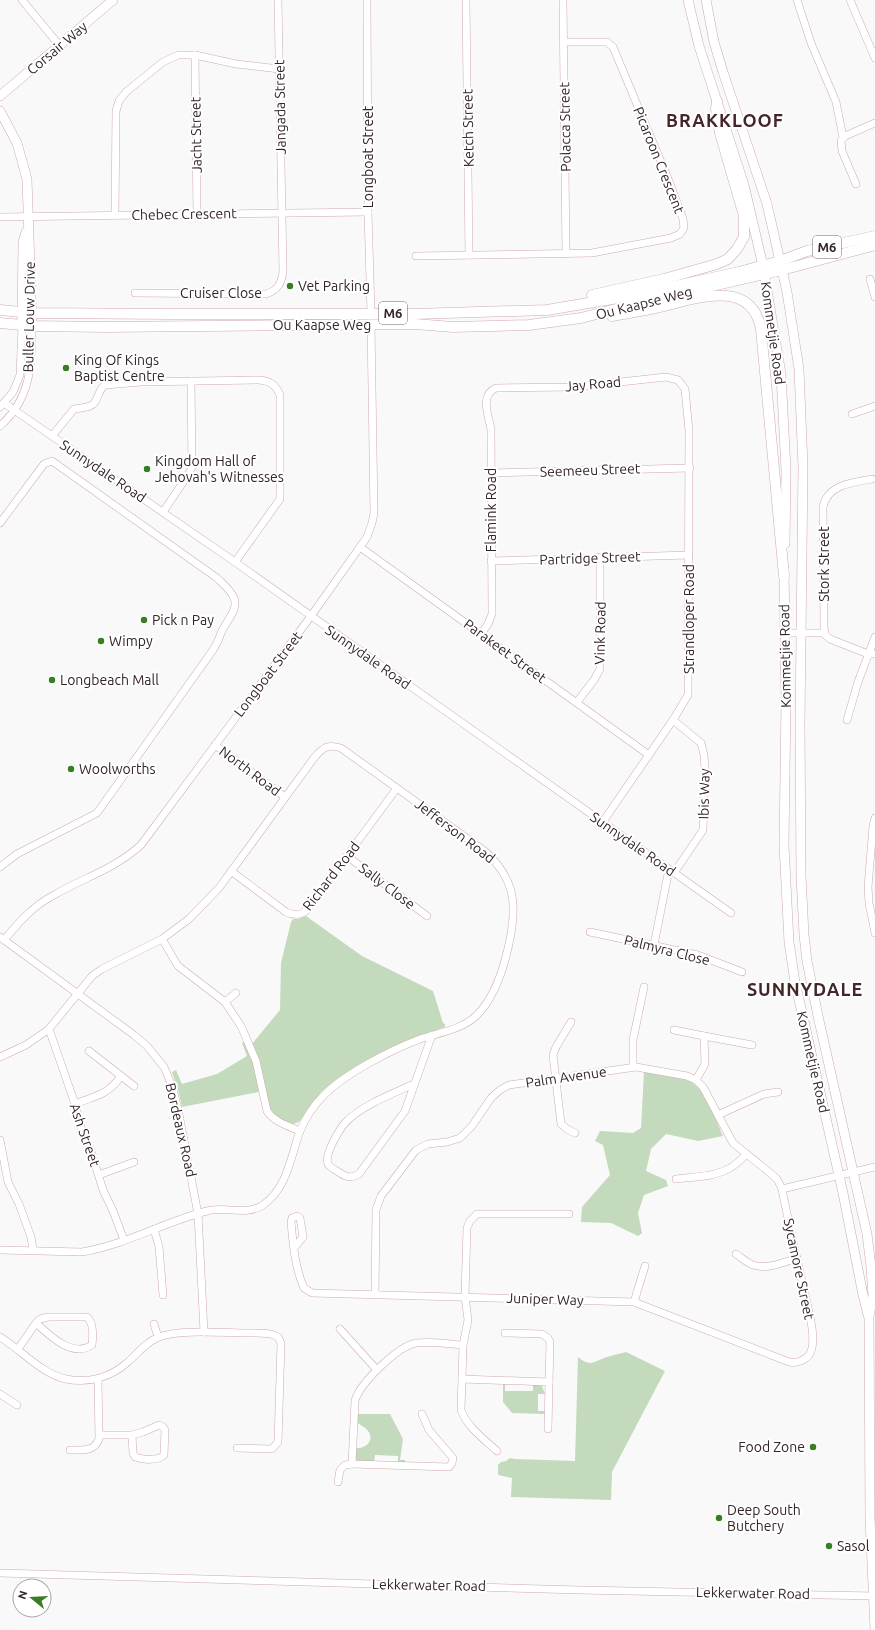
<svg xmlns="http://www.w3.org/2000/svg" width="875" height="1630" viewBox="0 0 875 1630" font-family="Ubuntu,sans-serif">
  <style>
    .green { fill: #c3dabc }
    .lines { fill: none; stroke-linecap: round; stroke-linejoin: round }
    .street-casing { stroke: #d1a9ad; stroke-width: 8 }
    .secondary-casing { stroke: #d1a9ad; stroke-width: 10 }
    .primary-casing { stroke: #d1a9ad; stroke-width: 11 }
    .street { stroke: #fff; stroke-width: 7 }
    .secondary { stroke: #fff; stroke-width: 9 }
    .primary { stroke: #fff; stroke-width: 10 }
    .poi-dot { fill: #397e22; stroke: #fff; stroke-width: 1.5 }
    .labels { text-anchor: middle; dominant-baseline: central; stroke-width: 4; stroke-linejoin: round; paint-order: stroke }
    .shield { fill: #fff; stroke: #716667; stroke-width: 1 }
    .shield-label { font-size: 13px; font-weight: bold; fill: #342526 }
    .street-label { font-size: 14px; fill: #342526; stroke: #fff }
    .poi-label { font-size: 14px; fill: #342526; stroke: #fff; text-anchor: start }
    .district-label { font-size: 18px; font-weight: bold; letter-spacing: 1px; fill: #442629; stroke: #fff }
  </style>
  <rect width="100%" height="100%" fill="#f9f9f9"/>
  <g class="green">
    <path d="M 306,916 L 362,956 L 433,991 L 443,1023 L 445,1024 L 445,1027 L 404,1042 L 341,1076 L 321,1092 L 299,1122 L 293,1124 L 280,1119 L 271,1112 L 252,1044 L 280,1010 L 281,963 L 291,922 L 293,919 L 299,919 Z"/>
    <path d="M 244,1042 L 253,1062 L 259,1092 L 182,1107 L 178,1090 L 172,1072 L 176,1070 L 182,1084 L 217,1074 L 247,1056 L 242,1043 Z"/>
    <path d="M 644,1072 C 658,1074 674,1075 687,1080 C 706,1087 715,1119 723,1136 L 698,1141 L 666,1134 L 651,1149 L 646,1171 L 666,1180 L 668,1186 L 644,1195 L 638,1213 L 642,1233 L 638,1236 L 611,1223 L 581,1222 L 582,1207 L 610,1175 L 603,1145 L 595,1141 L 600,1131 L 633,1133 L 641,1128 Z"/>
    <path d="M 626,1352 L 665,1371 L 612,1472 L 611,1500 L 511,1497 L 512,1478 L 498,1475 L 498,1465 L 501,1462 L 506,1461 L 510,1458 L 515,1459 L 575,1461 L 578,1357 C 591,1368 594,1361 607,1357 C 613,1355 619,1354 626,1352 Z"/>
    <path d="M 503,1384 L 505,1384 L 505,1391 L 533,1391 L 533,1384 L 542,1386 L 545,1394 L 538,1394 L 538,1411 L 545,1411 L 545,1413 L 543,1414 L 512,1413 L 503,1402 Z"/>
    <path d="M 357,1414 L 390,1414 L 403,1439 L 400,1460 L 405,1460 L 405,1463 L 398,1462 L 398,1456 L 375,1455 L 374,1462 L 359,1462 L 355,1459 L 356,1448 C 366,1449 375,1440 368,1431 C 366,1427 361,1426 358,1423 Z"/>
  </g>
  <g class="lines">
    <g class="street-casing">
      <g id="street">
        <path d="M 22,0 L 60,46"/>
        <path d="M 367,0 L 368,212 L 371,313"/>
        <path d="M 466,0 L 469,255"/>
        <path d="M 563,0 L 566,254"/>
        <path d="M 797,0 L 811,43 L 836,102 L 843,137"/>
        <path d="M 850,0 L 875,58"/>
        <path d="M 195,55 L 197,214"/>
        <path d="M 856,184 L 842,151 L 841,141 L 845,136 L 875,123"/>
        <path d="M 115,215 L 116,111 L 119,101 L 126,92 L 163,62 L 178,55 L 195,55 L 236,64 L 279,69"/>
        <path d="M 0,217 L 368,212"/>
        <path d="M 416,256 L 592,253 L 671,238 L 680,234 L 684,228 L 683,219 L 669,181 L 613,47 L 607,42 L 564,42"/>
        <path d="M 870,279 L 875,297"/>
        <path d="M 135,293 L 266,294 C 278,290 281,284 283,272 L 278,0"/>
        <path d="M 4,403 L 235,562 L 731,913"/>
        <path d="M 0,407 L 13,392 L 20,375 L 22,326"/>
        <path d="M 852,414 L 875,406"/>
        <path d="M 0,426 C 31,399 32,365 32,326"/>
        <path d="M 52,436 L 74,409 C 79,408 85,408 90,406 C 99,403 97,390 105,385 L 141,382 L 259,380 C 270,381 275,384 280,395 L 280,499 L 235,562"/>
        <path d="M 491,473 L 690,468"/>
        <path d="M 872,479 C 853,482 827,485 823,507 L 824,627 L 825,635 L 830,639 L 868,654 L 875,654"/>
        <path d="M 163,512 L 188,475 L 192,467 L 191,381"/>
        <path d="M 0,523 L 44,464 L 52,461 L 217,578 C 223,584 231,590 234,598 C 239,610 225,622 221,633 C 219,639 217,644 213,650 L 97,813 L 17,854 L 0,867"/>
        <path d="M 360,547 L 649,755"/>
        <path d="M 491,561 L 689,555"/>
        <path d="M 786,633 L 825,633"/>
        <path d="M 481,634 L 488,624 L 492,614 L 491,430 C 489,416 479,395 496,388 L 574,387 L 666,377 L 678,380 L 685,389 L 689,431 L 688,695 L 673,720 L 602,823"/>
        <path d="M 577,702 L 594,680 L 600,669 L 600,557"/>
        <path d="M 673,720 L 701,743 L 704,755 L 705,768 L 703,830 L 674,873"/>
        <path d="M 847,720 L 858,682 L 875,637"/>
        <path d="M 215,745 L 285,797"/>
        <path d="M 875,818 L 873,826 L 868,887 L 869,903 L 875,933"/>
        <path d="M 347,856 L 427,916"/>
        <path d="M 231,871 L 286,912 C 294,916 300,916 307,910 L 397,788"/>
        <path d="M 590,932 L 684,952 L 698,955 L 742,972"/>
        <path d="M 0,937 L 134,1035 L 147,1046 L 164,1067 L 172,1086 L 178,1109 L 198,1214 L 204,1332"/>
        <path d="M 162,939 L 178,966 L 225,1002 L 241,1026 L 256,1061 L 267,1111 C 274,1122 288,1126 300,1131"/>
        <path d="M 4,940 C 19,922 33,906 54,895 C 85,877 113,870 141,845 L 311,616 L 367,537 L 372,523 L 374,513 L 371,325"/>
        <path d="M 654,945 L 669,869"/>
        <path d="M 225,1002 L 236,993"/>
        <path d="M 571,1022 L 556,1047 L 553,1055 L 561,1124 L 567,1129 L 575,1133"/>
        <path d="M 49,1029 L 75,1104 L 82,1131 L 91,1151 L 103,1190 L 113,1211 L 124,1240"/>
        <path d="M 674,1030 L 704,1036 L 705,1064 L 696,1080"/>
        <path d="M 704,1036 L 752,1045"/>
        <path d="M 89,1051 L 134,1086"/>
        <path d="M 0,1057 L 26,1045 L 49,1029 L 92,976 L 102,969 L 162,939 L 189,919 L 219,888 L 314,758 C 323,747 328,744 341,748 L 486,852 C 512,877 517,899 511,934 C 506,961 496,997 476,1016 C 461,1030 438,1033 420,1039 C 391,1050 346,1073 324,1095 C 314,1105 306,1117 300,1131 C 291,1156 287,1189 263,1205 C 247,1216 224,1206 207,1211 C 164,1222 125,1245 82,1252 L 0,1250"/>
        <path d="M 633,1067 L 633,1040 L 644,987"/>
        <path d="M 414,1084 C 394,1093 360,1106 345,1123 C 339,1130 324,1155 328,1164 C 330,1168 336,1170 340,1173 C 348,1178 351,1178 359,1174 L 405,1111 L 432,1035"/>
        <path d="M 75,1104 C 95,1096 108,1095 121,1076"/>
        <path d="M 718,1115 L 764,1094 L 778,1092"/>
        <path d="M 0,1140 L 8,1182 L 19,1204 L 31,1237 L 33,1250"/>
        <path d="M 99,1175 L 134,1162"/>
        <path d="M 676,1179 C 692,1177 712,1177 726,1170 C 734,1167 740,1160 746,1155"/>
        <path d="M 782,1189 L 875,1167"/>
        <path d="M 154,1229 L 159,1247 L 163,1295"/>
        <path d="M 294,1248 L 303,1237 L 300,1218 L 297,1216 L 292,1218 L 291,1222 C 293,1244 295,1268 304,1288 L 312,1293 L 634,1302 L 789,1362 C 800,1364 810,1358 812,1348 C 815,1332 809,1314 806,1299 C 798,1262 789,1226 782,1189 L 777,1179 L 769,1172 L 733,1143 L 703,1087 L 696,1080 L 687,1076 L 636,1067 L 509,1085 L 500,1090 L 491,1098 L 472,1126 L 460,1138 L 447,1142 L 428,1144 L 416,1150 L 381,1196 L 376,1210 L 375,1294"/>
        <path d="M 736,1254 C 742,1258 747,1263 753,1265 C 767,1270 784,1262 797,1258"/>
        <path d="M 634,1302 L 645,1266"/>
        <path d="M 154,1324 L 158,1337"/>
        <path d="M 340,1329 L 377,1370"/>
        <path d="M 505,1333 L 542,1334 L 548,1338 L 550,1342 L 549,1382"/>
        <path d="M 0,1337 C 23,1351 40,1373 66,1379 C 89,1384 111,1377 128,1362 C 138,1353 146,1342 159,1337 C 177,1329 226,1333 247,1333 C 256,1333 266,1332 274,1335 L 278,1337 L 281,1343 L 278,1442 L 272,1449 L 237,1448"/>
        <path d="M 18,1349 L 36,1323 L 40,1319 L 48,1317 L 87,1317 C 94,1323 93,1337 92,1345 C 72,1358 50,1336 36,1323"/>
        <path d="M 462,1379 L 549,1382 L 548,1429"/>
        <path d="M 0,1394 L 17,1405"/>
        <path d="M 422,1414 L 429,1430 L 453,1458 L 452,1463 L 449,1467 L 352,1464 L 355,1401 C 359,1384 398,1346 416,1343 C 431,1341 448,1344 463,1345"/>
        <path d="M 100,1435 L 132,1435 L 143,1432 L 159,1425 L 163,1427 L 165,1430 L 164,1455 C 158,1461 143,1460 135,1457 L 133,1453 L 132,1435"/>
        <path d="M 70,1450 C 82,1450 94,1452 99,1439 L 98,1379"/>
        <path d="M 497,1451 C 485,1440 467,1427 461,1410 L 463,1345 L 468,1320 L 465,1296 L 467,1228 L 470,1221 L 477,1214 L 569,1214"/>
        <path d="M 338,1482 L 340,1470 L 345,1465 L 352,1464"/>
        <path d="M 0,1573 L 580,1590 L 874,1596"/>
      </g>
    </g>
    <g class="secondary-casing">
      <g id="secondary">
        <path d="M 688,0 L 699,46 L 744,185 L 763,266 L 781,374 L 786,470 L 785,544"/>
        <path d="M 706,0 L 714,42 L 723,72 L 767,204 L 787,292 L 799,369 L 803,467 L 800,723 L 801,876 L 804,935 L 807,961 L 818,1016 L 867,1234 L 871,1267 L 873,1296 L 869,1316 L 870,1518 L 875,1630"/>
        <path d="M 0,96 L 113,0"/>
        <path d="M 0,111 L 17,143 L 27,179 L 32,326"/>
        <path d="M 22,326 L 23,242 L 26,232"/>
        <path d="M 784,569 L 786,701 L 784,845 L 789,942 L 795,982 L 843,1193 L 863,1295 L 868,1315"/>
      </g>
    </g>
    <g class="primary-casing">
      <g id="primary">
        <path d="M 592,295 L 664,279 L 717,264 L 728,259 L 737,249 L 744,237 L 744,216 L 720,133 L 716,109 L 717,101"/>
        <path d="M 0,310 L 32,313 L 172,314 L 414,314 L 547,310 L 630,296 L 739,272 L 780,261 L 807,251 L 875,236"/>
        <path d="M 612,316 C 628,313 644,311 660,307 C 695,299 751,277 761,329 L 784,576"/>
        <path d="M 0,323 L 32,326 L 106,327 L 415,324 L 453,327 L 529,325 L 581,318 L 659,298 L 782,270 L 875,245"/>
      </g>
    </g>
    <use href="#street" class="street"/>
    <use href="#secondary" class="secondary"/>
    <use href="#primary" class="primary"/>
  </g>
  <g class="poi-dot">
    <circle cx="290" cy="286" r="4"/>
    <circle cx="66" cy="368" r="4"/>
    <circle cx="147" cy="469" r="4"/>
    <circle cx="144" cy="620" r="4"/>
    <circle cx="101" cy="641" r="4"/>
    <circle cx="52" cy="680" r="4"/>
    <circle cx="71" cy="769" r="4"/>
    <circle cx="813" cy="1447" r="4"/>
    <circle cx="719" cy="1518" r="4"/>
    <circle cx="829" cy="1546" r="4"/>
  </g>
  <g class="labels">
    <g class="shield">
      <rect x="813" y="236" width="28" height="22" rx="3"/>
      <rect x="379" y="302" width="28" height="22" rx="3"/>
    </g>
    <g class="shield-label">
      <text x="827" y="247">M6</text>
      <text x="393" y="313">M6</text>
    </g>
    <g class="street-label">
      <text transform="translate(57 48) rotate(-40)">Corsair Way</text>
      <text transform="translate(280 107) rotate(-91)">Jangada Street</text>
      <text transform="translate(565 127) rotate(-91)">Polacca Street</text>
      <text transform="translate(468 128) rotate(-91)">Ketch Street</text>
      <text transform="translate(196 135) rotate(-91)">Jacht Street</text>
      <text transform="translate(368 157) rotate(-90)">Longboat Street</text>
      <text transform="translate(659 160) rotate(68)">Picaroon Crescent</text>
      <text transform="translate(184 214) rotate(-1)">Chebec Crescent</text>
      <text x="221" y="293">Cruiser Close</text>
      <text transform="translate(644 303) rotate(-14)">Ou Kaapse Weg</text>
      <text transform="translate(29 317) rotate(-89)">Buller Louw Drive</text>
      <text x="322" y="325">Ou Kaapse Weg</text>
      <text transform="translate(773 333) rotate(82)">Kommetjie Road</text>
      <text transform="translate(593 384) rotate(-5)">Jay Road</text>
      <text transform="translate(590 470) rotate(-2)">Seemeeu Street</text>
      <text transform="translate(103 471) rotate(34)">Sunnydale Road</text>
      <text transform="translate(491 510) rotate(-90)">Flamink Road</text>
      <text transform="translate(590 558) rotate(-2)">Partridge Street</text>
      <text transform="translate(824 564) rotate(-90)">Stork Street</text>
      <text transform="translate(689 619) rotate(-90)">Strandloper Road</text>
      <text transform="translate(600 633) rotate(-89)">Vink Road</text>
      <text transform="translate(505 651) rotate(36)">Parakeet Street</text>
      <text transform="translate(785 656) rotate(-91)">Kommetjie Road</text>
      <text transform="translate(368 657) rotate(35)">Sunnydale Road</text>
      <text transform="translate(268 674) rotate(-53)">Longboat Street</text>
      <text transform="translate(250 771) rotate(37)">North Road</text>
      <text transform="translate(704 794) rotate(-89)">Ibis Way</text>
      <text transform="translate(455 831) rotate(37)">Jefferson Road</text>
      <text transform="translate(633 844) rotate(35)">Sunnydale Road</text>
      <text transform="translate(331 876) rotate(-52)">Richard Road</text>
      <text transform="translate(387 886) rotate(37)">Sally Close</text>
      <text transform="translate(667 950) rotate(14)">Palmyra Close</text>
      <text transform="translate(813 1062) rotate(77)">Kommetjie Road</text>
      <text transform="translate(566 1077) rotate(-8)">Palm Avenue</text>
      <text transform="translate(181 1130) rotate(77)">Bordeaux Road</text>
      <text transform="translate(85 1135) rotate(71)">Ash Street</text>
      <text transform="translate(799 1269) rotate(78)">Sycamore Street</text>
      <text transform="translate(545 1299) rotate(2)">Juniper Way</text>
      <text transform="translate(429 1585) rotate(1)">Lekkerwater Road</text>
      <text transform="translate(753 1593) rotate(1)">Lekkerwater Road</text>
    </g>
    <g class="poi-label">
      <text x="298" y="286">Vet Parking</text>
      <text x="74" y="360">King Of Kings<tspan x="74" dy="16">Baptist Centre</tspan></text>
      <text x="155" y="461">Kingdom Hall of<tspan x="155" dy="16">Jehovah's Witnesses</tspan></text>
      <text x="152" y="620">Pick n Pay</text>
      <text x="109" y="641">Wimpy</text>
      <text x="60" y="680">Longbeach Mall</text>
      <text x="79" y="769">Woolworths</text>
      <text x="805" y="1447" text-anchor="end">Food Zone</text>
      <text x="727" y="1510">Deep South<tspan x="727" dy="16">Butchery</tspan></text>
      <text x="837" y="1546">Sasol</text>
    </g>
    <g class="district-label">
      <text x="725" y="120">BRAKKLOOF</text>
      <text x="805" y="989">SUNNYDALE</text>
    </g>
  </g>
  <g transform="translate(32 1598) rotate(288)"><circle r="19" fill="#ffffff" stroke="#aea8a8"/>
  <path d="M0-3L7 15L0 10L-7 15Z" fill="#397e22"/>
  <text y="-6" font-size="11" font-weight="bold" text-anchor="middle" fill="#342526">N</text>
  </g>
</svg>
